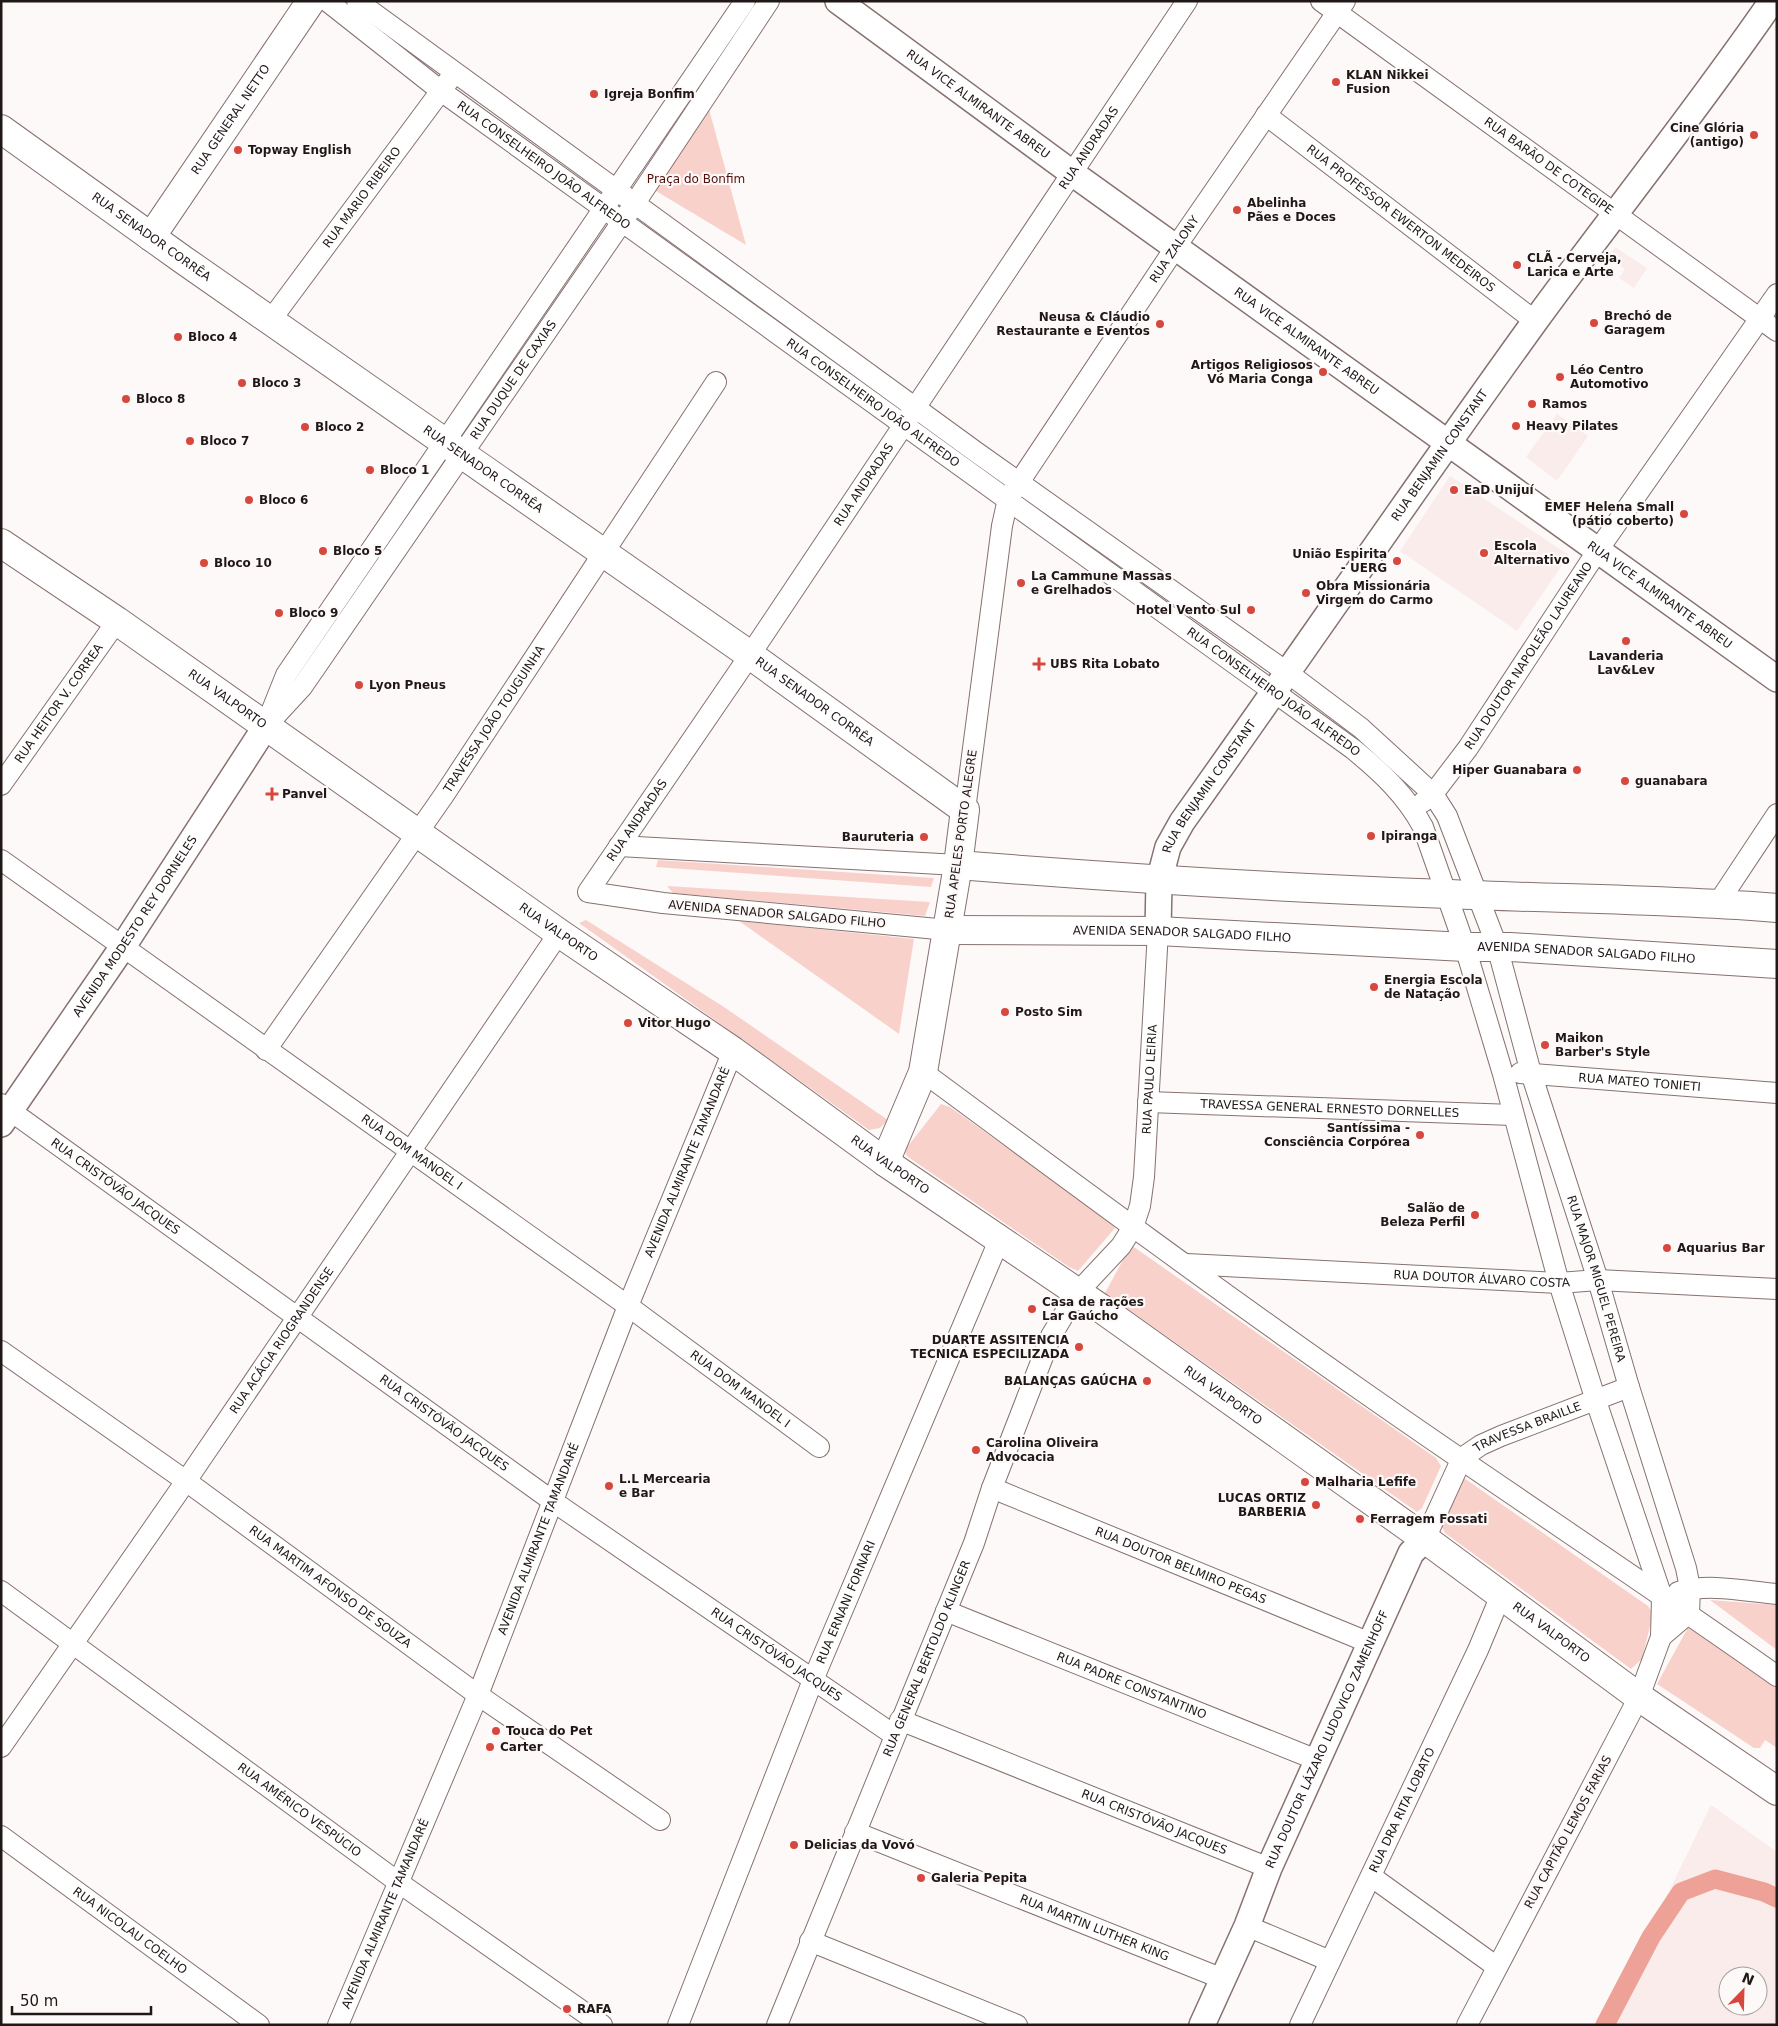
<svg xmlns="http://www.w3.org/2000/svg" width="1778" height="2026" viewBox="0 0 1778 2026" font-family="'DejaVu Sans',sans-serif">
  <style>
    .built { fill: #f9ecea; fill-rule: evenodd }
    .green { fill: #f9d1cb }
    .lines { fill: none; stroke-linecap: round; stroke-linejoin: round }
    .canal { stroke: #eda197; stroke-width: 19 }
    .minor-casing { stroke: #86726f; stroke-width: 22 }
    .tertiary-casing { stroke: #86726f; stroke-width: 28 }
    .secondary-casing { stroke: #86726f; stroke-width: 30 }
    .primary-casing { stroke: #86726f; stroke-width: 30 }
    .minor { stroke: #fff; stroke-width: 20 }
    .tertiary { stroke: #fff; stroke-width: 25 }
    .secondary { stroke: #fff; stroke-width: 28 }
    .primary { stroke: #fff; stroke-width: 28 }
    .poi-dot { fill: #d6483e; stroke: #fef9f9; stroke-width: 2 }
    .labels { text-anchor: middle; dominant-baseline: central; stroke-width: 4.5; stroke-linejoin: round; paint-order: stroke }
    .poi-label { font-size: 12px; font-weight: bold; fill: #201817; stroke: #fef9f9; text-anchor: start }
    .street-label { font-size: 12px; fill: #201817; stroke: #fef9f9 }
    .park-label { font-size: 12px; fill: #510f0c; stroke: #fef9f9 }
  </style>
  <rect width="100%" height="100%" fill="#fef9f9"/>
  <g class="built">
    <path d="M 1615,247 L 1647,268 L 1634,288 L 1619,278 L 1625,269 L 1609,258 Z"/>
    <path d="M 1557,414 L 1588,436 L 1557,481 L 1526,457 Z"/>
    <path d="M 1450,476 L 1569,555 L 1517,631 L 1400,551 Z"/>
    <path d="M 1711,1805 L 1777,1852 L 1777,2025 L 1604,2025 ZM 1728,1976 L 1758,1976 L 1758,2006 L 1728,2006 Z"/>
  </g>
  <g class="green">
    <path d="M 709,109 L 746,245 L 651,188 Z"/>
    <path d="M 658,860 L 934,878 L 931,887 L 656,867 Z"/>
    <path d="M 667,886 L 930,902 L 925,916 L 673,893 Z"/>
    <path d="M 586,920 L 724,1007 L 888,1120 L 880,1128 L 869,1130 L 579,923 Z"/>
    <path d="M 739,921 L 914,939 L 899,1034 Z"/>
    <path d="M 941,1104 L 950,1107 L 1110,1221 L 1115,1228 L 1078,1271 L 1069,1267 L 908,1157 L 904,1151 Z"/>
    <path d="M 1131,1245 L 1436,1458 L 1441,1466 L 1422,1508 L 1417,1512 L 1105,1293 Z"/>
    <path d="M 1464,1478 L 1648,1606 L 1653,1614 L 1642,1659 L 1631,1669 L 1445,1533 L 1441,1525 Z"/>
    <path d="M 1710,1600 L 1777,1605 L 1777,1650 Z"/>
    <path d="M 1690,1624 L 1777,1686 L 1777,1748 L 1765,1740 L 1760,1748 L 1754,1748 L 1657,1684 Z"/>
  </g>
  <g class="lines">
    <path class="canal" d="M 1605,2025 L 1651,1937 L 1681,1892 L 1715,1879 L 1764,1892 L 1777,1898"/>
    <g class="minor-casing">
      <g id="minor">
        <path id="s1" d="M 327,1 L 441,91 L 1353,749 C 1381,772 1406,795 1423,827 L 1465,947 L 1503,1074 L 1559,1283 L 1596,1401 L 1662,1597 L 1661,1637 L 1639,1697 L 1467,2025"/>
        <path id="s2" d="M 357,1 L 976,452 L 1288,673 L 1361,728 L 1433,794 L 1447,816 L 1497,946 L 1531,1073 L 1598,1280 L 1629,1387 L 1686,1568 L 1690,1588 L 1689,1613 L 1661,1637"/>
        <path id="s3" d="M 1321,1 L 1777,331"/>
        <path id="s4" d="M 1266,115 L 1535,321"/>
        <path id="s5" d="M 270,321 L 449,80"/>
        <path d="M 270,715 L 286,675 L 745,1"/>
        <path id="s6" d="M 266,726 L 302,687 L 635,203 L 769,1"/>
        <path id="s7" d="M 1,785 L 117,621"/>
        <path id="s8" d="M 1423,802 L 1433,794 L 1468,748 L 1598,550 L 1777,294"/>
        <path id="s9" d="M 965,810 L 1002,526 L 1008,499 L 1177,245 L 1345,1"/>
        <path d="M 619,846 L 958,865"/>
        <path id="s10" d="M 1,860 L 628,1306 L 819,1447"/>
        <path d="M 1718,903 L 1777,814"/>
        <path id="s11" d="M 948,930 L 663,903 L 588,892 L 750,655 L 1187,1"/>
        <path id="s12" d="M 266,1050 L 444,795 L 716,382"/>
        <path d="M 923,1072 C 1069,1180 1216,1289 1365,1393 C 1502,1489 1641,1580 1777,1676"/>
        <path id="s13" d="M 1520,1073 L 1777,1093"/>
        <path id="s14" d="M 1148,1102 L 1513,1115"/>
        <path id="s15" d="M 1,1104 L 551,1500 L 894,1735"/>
        <path id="s16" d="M 1186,1264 L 1559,1283 L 1598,1280 L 1777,1289"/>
        <path id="s17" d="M 1,1351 L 186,1481 L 478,1695 L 660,1820"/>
        <path id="s18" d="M 992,1488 L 1370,1643"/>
        <path id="s19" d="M 1425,1539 L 1462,1458 L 1481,1445 L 1501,1436 L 1629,1387"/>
        <path id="s20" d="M 1,1591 L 398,1882 L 602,2025"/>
        <path d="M 1678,1592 C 1709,1583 1745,1591 1777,1594"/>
        <path id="s21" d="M 946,1611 L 1317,1760"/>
        <path id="s22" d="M 900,1720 L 1269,1868"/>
        <path id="s23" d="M 1,1747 L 186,1481 L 559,933"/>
        <path id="s24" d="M 855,1832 L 1223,1979"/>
        <path id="s25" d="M 1,1836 L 259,2025"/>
        <path d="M 1372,1877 L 1497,1967"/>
        <path d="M 1247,1926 L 1330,1961"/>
        <path d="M 810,1941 L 1017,2025"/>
        <path id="s26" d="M 338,2025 L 478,1695 L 628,1306 L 733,1051"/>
        <path id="s27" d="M 678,2025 L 813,1680 L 1000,1238"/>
        <path id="s28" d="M 777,2025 L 974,1543 L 992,1488 L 1051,1336 L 1077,1293 L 1121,1246 L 1133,1227 L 1140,1206 L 1144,1177 L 1158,931"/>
        <path id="s29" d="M 1300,2025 L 1478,1650 L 1501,1595"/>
      </g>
    </g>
    <g class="tertiary-casing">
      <g id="tertiary">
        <path id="s30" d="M 838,1 L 1072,173 L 1777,679"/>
        <path id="s31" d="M 1158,931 L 1159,881 L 1168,847 L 1182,822 C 1301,655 1416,486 1536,320 C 1614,213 1697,110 1772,1"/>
        <path id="s32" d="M 1,1124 L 122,948 L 266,726"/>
        <path id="s33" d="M 1202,2025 L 1247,1926 L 1269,1868 L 1411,1553 L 1425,1539"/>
      </g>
    </g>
    <g class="secondary-casing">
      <g id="secondary">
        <path id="s34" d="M 151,237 L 311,1"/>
      </g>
    </g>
    <g class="primary-casing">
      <g id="primary">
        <path id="s35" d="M 1,129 L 182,259 L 750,655 L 965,810 L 958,865 L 923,1072 L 885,1162"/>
        <path id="s36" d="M 1,543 L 117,621 L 559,933 L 733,1051 L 885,1162 L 1099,1307 L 1425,1539 L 1639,1697 L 1777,1791"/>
        <path d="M 958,865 C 1121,878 1284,888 1448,894 C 1557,899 1667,899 1777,908"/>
        <path id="s37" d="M 948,930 L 1158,931 L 1465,947 L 1510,947 L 1777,964"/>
      </g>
    </g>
    <use href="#minor" class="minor"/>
    <use href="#tertiary" class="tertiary"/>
    <use href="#secondary" class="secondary"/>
    <use href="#primary" class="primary"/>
  </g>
  <g class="poi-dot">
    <circle cx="1336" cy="82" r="5"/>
    <circle cx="594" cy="94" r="5"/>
    <circle cx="1754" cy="135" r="5"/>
    <circle cx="238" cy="150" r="5"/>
    <circle cx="1237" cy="210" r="5"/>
    <circle cx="1517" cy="265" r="5"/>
    <circle cx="1594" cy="323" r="5"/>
    <circle cx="1160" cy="324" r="5"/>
    <circle cx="178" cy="337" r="5"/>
    <circle cx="1323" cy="372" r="5"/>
    <circle cx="1560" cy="377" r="5"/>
    <circle cx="242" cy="383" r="5"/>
    <circle cx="126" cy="399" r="5"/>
    <circle cx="1532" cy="404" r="5"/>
    <circle cx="1516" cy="426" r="5"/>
    <circle cx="305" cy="427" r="5"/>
    <circle cx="190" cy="441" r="5"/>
    <circle cx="370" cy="470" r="5"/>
    <circle cx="1454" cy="490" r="5"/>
    <circle cx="249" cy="500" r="5"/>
    <circle cx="1684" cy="514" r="5"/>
    <circle cx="323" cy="551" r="5"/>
    <circle cx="1484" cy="553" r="5"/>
    <circle cx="1397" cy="561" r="5"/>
    <circle cx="204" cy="563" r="5"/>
    <circle cx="1021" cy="583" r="5"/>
    <circle cx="1306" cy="593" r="5"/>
    <circle cx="1251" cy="610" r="5"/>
    <circle cx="279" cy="613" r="5"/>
    <circle cx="1626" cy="641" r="5"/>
    <path d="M1036.5 656.5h5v5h5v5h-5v5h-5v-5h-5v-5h5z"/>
    <circle cx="359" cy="685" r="5"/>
    <circle cx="1577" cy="770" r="5"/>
    <circle cx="1625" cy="781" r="5"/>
    <path d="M269.5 786.5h5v5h5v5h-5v5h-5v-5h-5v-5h5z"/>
    <circle cx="1371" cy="836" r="5"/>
    <circle cx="924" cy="837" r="5"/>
    <circle cx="1374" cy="987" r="5"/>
    <circle cx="1005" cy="1012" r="5"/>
    <circle cx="628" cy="1023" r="5"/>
    <circle cx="1545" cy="1045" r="5"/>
    <circle cx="1420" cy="1135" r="5"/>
    <circle cx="1475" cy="1215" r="5"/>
    <circle cx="1667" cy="1248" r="5"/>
    <circle cx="1032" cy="1309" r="5"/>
    <circle cx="1079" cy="1347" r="5"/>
    <circle cx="1147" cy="1381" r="5"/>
    <circle cx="976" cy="1450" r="5"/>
    <circle cx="1305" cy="1482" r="5"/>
    <circle cx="609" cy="1486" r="5"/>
    <circle cx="1316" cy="1505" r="5"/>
    <circle cx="1360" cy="1519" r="5"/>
    <circle cx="496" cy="1731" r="5"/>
    <circle cx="490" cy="1747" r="5"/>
    <circle cx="794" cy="1845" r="5"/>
    <circle cx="921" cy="1878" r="5"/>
    <circle cx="567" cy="2009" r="5"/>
  </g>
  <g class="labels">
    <g class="poi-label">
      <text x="1346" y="75">KLAN Nikkei<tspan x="1346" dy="14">Fusion</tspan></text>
      <text x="604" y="94">Igreja Bonfim</text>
      <text x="1744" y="128" text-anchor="end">Cine Glória<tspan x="1744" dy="14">(antigo)</tspan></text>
      <text x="248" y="150">Topway English</text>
      <text x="1247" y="203">Abelinha<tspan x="1247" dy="14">Pães e Doces</tspan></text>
      <text x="1527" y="258">CLÃ - Cerveja,<tspan x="1527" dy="14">Larica e Arte</tspan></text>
      <text x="1604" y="316">Brechó de<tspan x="1604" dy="14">Garagem</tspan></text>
      <text x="1150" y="317" text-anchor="end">Neusa &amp; Cláudio<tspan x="1150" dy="14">Restaurante e Eventos</tspan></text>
      <text x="188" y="337">Bloco 4</text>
      <text x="1313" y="365" text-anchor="end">Artigos Religiosos<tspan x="1313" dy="14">Vó Maria Conga</tspan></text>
      <text x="1570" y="370">Léo Centro<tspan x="1570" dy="14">Automotivo</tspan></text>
      <text x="252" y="383">Bloco 3</text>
      <text x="136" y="399">Bloco 8</text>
      <text x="1542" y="404">Ramos</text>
      <text x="1526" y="426">Heavy Pilates</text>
      <text x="315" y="427">Bloco 2</text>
      <text x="200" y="441">Bloco 7</text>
      <text x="380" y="470">Bloco 1</text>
      <text x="1464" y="490">EaD Unijuí</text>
      <text x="259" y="500">Bloco 6</text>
      <text x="1674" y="507" text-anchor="end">EMEF Helena Small<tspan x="1674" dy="14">(pátio coberto)</tspan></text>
      <text x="1494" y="546">Escola<tspan x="1494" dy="14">Alternativo</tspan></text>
      <text x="333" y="551">Bloco 5</text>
      <text x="1387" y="554" text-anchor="end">União Espirita<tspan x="1387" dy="14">- UERG</tspan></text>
      <text x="214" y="563">Bloco 10</text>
      <text x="1031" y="576">La Cammune Massas<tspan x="1031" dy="14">e Grelhados</tspan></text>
      <text x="1316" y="586">Obra Missionária<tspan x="1316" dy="14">Virgem do Carmo</tspan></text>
      <text x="1241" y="610" text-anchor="end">Hotel Vento Sul</text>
      <text x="289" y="613">Bloco 9</text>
      <text x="1626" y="656" text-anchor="middle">Lavanderia<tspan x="1626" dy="14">Lav&amp;Lev</tspan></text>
      <text x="1050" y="664">UBS Rita Lobato</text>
      <text x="369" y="685">Lyon Pneus</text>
      <text x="1567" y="770" text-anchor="end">Hiper Guanabara</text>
      <text x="1635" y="781">guanabara</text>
      <text x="282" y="794">Panvel</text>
      <text x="1381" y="836">Ipiranga</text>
      <text x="914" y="837" text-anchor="end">Bauruteria</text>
      <text x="1384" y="980">Energia Escola<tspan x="1384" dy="14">de Natação</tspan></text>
      <text x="1015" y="1012">Posto Sim</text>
      <text x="638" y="1023">Vitor Hugo</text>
      <text x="1555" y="1038">Maikon<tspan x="1555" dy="14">Barber's Style</tspan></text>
      <text x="1410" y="1128" text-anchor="end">Santíssima -<tspan x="1410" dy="14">Consciência Corpórea</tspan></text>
      <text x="1465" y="1208" text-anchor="end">Salão de<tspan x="1465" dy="14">Beleza Perfil</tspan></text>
      <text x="1677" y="1248">Aquarius Bar</text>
      <text x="1042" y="1302">Casa de rações<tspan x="1042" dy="14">Lar Gaúcho</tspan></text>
      <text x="1069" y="1340" text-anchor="end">DUARTE ASSITENCIA<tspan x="1069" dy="14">TECNICA ESPECILIZADA</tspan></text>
      <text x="1137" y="1381" text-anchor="end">BALANÇAS GAÚCHA</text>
      <text x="986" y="1443">Carolina Oliveira<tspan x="986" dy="14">Advocacia</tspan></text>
      <text x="619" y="1479">L.L Mercearia<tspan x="619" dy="14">e Bar</tspan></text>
      <text x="1315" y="1482">Malharia Lefife</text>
      <text x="1306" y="1498" text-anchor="end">LUCAS ORTIZ<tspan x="1306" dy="14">BARBERIA</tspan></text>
      <text x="1370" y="1519">Ferragem Fossati</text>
      <text x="506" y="1731">Touca do Pet</text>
      <text x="500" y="1747">Carter</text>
      <text x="804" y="1845">Delicias da Vovó</text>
      <text x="931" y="1878">Galeria Pepita</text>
      <text x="577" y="2009">RAFA</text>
    </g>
    <g class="street-label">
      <text stroke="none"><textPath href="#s30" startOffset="174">RUA VICE ALMIRANTE ABREU</textPath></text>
      <text stroke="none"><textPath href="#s34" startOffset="142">RUA GENERAL NETTO</textPath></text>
      <text stroke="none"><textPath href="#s11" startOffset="1259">RUA ANDRADAS</textPath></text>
      <text stroke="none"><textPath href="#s1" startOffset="272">RUA CONSELHEIRO JOÃO ALFREDO</textPath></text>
      <text stroke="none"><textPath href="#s3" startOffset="281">RUA BARÃO DE COTEGIPE</textPath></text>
      <text stroke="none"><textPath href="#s5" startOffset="154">RUA MARIO RIBEIRO</textPath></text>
      <text stroke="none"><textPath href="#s4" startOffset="170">RUA PROFESSOR EWERTON MEDEIROS</textPath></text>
      <text stroke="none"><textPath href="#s35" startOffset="185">RUA SENADOR CORRÊA</textPath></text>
      <text stroke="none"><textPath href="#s9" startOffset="614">RUA ZALONY</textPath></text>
      <text stroke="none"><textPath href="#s30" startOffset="579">RUA VICE ALMIRANTE ABREU</textPath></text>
      <text stroke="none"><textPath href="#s6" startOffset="426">RUA DUQUE DE CAXIAS</textPath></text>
      <text stroke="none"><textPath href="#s1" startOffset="678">RUA CONSELHEIRO JOÃO ALFREDO</textPath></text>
      <text stroke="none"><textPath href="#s31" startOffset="562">RUA BENJAMIN CONSTANT</textPath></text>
      <text stroke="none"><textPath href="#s35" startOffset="590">RUA SENADOR CORRÊA</textPath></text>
      <text stroke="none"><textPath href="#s11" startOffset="854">RUA ANDRADAS</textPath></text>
      <text stroke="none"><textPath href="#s30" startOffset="1014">RUA VICE ALMIRANTE ABREU</textPath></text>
      <text stroke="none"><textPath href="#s8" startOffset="181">RUA DOUTOR NAPOLEÃO LAUREANO</textPath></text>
      <text stroke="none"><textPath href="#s1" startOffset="1172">RUA CONSELHEIRO JOÃO ALFREDO</textPath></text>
      <text stroke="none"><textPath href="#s36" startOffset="275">RUA VALPORTO</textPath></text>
      <text stroke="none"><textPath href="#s35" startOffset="995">RUA SENADOR CORRÊA</textPath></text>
      <text stroke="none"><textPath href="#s7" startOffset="100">RUA HEITOR V. CORREA</textPath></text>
      <text stroke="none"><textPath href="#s12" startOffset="402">TRAVESSA JOÃO TOUGUINHA</textPath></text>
      <text stroke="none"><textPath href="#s31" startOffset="158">RUA BENJAMIN CONSTANT</textPath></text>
      <text stroke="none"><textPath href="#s11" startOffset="449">RUA ANDRADAS</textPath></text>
      <text transform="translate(961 834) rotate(-82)">RUA APELES PORTO ALEGRE</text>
      <text transform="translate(777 914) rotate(5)">AVENIDA SENADOR SALGADO FILHO</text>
      <text stroke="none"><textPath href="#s32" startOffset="239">AVENIDA MODESTO REY DORNELES</textPath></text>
      <text stroke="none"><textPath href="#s36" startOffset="680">RUA VALPORTO</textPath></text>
      <text stroke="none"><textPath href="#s37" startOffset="234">AVENIDA SENADOR SALGADO FILHO</textPath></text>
      <text stroke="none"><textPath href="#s37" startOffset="639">AVENIDA SENADOR SALGADO FILHO</textPath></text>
      <text stroke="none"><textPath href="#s28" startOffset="1028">RUA PAULO LEIRIA</textPath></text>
      <text stroke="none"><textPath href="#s13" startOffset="120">RUA MATEO TONIETI</textPath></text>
      <text stroke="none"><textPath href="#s14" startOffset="182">TRAVESSA GENERAL ERNESTO DORNELLES</textPath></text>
      <text stroke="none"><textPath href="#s10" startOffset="504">RUA DOM MANOEL I</textPath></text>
      <text stroke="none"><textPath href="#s26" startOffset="931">AVENIDA ALMIRANTE TAMANDARÉ</textPath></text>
      <text stroke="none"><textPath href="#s36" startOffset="1085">RUA VALPORTO</textPath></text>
      <text stroke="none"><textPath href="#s15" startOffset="141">RUA CRISTÓVÃO JACQUES</textPath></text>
      <text stroke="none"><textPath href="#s16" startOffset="296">RUA DOUTOR ÁLVARO COSTA</textPath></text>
      <text stroke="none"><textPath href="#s2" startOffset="1850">RUA MAJOR MIGUEL PEREIRA</textPath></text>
      <text stroke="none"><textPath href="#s23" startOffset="494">RUA ACÁCIA RIOGRANDENSE</textPath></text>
      <text stroke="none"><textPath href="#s10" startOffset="909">RUA DOM MANOEL I</textPath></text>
      <text stroke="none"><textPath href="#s36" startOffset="1490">RUA VALPORTO</textPath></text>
      <text stroke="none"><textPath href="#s15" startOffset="546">RUA CRISTÓVÃO JACQUES</textPath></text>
      <text stroke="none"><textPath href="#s19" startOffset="162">TRAVESSA BRAILLE</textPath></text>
      <text stroke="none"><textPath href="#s26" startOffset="526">AVENIDA ALMIRANTE TAMANDARÉ</textPath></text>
      <text stroke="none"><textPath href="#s18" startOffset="204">RUA DOUTOR BELMIRO PEGAS</textPath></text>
      <text stroke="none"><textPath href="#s17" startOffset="405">RUA MARTIM AFONSO DE SOUZA</textPath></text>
      <text stroke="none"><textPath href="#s27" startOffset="455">RUA ERNANI FORNARI</textPath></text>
      <text stroke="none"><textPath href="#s36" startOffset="1895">RUA VALPORTO</textPath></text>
      <text stroke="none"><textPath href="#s15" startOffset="951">RUA CRISTÓVÃO JACQUES</textPath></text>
      <text stroke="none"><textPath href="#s28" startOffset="396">RUA GENERAL BERTOLDO KLINGER</textPath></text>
      <text stroke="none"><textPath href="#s21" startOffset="200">RUA PADRE CONSTANTINO</textPath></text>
      <text stroke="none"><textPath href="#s33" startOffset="312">RUA DOUTOR LÁZARO LUDOVICO ZAMENHOFF</textPath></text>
      <text stroke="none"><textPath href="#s20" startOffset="370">RUA AMÉRICO VESPÚCIO</textPath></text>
      <text stroke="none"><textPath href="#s29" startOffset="238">RUA DRA RITA LOBATO</textPath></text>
      <text stroke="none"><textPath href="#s22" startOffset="274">RUA CRISTÓVÃO JACQUES</textPath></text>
      <text transform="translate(1568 1832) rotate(-62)">RUA CAPITÃO LEMOS FARIAS</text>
      <text stroke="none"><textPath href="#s26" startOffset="121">AVENIDA ALMIRANTE TAMANDARÉ</textPath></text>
      <text stroke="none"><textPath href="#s24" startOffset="258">RUA MARTIN LUTHER KING</textPath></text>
      <text stroke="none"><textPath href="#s25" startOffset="160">RUA NICOLAU COELHO</textPath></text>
    </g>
    <g class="park-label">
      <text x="696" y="179">Praça do Bonfim</text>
    </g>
  </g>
  <rect width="1778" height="2026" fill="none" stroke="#201817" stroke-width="5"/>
  <g transform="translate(1743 1991) rotate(23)"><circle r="24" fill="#fef9f9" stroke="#a59f9f"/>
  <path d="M0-4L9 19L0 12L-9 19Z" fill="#d6483e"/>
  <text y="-8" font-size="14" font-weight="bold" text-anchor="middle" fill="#201817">N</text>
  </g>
  <path d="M12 2006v8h139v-8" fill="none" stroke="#201817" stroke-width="2.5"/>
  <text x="20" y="2006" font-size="15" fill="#201817" stroke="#fef9f9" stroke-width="4" paint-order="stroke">50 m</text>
</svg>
